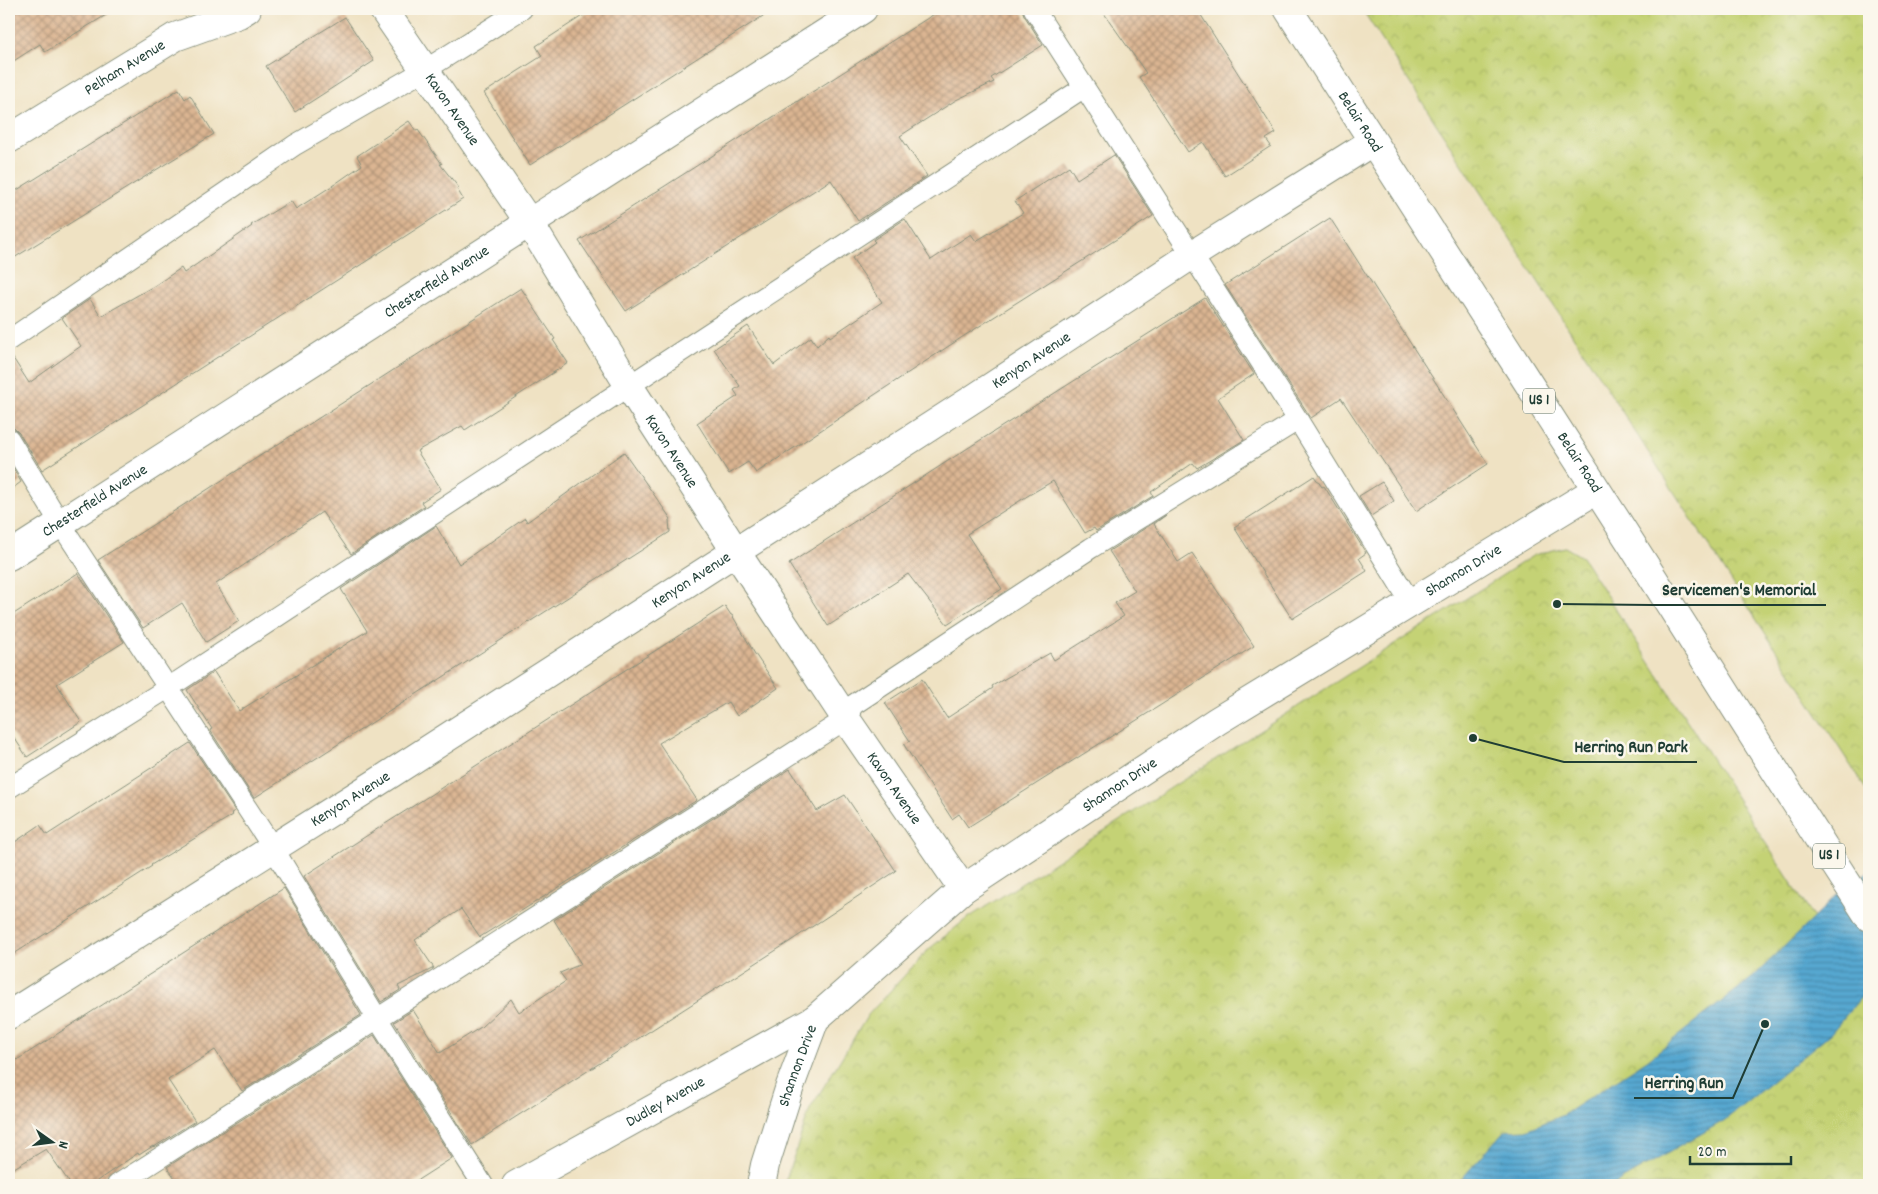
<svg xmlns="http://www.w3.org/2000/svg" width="1878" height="1194" viewBox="0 0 1878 1194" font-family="Dekko,sans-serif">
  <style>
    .park { fill: url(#park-crowns); stroke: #728854 }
    .water { fill: url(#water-rules); stroke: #3a7282 }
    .building { fill: url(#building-cross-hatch) }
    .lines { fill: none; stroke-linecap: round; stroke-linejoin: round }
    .lane-casing { stroke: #87907c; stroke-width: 22 }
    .street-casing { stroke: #87907c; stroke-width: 30 }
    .primary-casing { stroke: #87907c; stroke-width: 30 }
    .lane { stroke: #fff; stroke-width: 20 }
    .street { stroke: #fff; stroke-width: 28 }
    .primary { stroke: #fff; stroke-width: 28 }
    .labels { text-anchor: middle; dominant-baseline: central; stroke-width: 5; stroke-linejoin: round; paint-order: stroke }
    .shield { fill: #fbf7ec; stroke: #61756b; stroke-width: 1 }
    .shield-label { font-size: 15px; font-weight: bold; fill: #1f3d34 }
    .street-label { font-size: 16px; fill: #1f3d34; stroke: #fbf7ec }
    .leader { fill: none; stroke: #1f3d34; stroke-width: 2 }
    .callout-dot { fill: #1f3d34; stroke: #fbf7ec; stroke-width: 2 }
    .callout-label { font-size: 18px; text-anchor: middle; font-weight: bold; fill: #1f3d34; stroke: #fbf7ec; stroke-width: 5; stroke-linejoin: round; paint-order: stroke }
  </style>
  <defs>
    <pattern id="park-crowns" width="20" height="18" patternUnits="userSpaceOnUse" patternTransform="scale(1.25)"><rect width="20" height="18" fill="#c4d274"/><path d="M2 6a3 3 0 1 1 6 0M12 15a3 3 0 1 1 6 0" fill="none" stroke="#a8b565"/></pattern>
    <pattern id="water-rules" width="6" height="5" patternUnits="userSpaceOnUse" patternTransform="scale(1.25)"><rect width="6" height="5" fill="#56a7d0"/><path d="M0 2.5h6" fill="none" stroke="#4789aa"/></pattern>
    <pattern id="building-cross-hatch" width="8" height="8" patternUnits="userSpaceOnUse" patternTransform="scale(1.25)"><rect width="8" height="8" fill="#dbb592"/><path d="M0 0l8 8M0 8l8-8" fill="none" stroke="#b19478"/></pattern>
  </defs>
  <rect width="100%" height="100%" fill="#fbf7ec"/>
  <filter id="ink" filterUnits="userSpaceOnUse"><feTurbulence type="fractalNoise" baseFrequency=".02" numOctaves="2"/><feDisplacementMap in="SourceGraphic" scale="10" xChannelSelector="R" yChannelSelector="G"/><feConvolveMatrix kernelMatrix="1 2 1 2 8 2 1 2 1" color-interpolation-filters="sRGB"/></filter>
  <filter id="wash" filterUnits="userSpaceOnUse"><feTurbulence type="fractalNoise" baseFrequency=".0096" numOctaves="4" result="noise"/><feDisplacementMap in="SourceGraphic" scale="20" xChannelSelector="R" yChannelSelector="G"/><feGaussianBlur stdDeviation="1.12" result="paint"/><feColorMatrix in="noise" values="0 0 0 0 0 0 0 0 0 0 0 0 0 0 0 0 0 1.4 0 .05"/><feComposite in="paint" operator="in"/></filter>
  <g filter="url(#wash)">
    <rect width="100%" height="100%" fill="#efe2c3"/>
    <g class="park">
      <path d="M 1362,9 L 1869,9 L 1869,794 L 1851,766 Z"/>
      <path d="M 1565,547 L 1582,557 L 1869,1004 L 1869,1185 L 784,1185 L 810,1109 L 868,1015 L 929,949 L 965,920 L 1534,555 Z"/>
    </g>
    <path class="water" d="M 1869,872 L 1869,988 L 1831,1033 L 1725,1120 L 1613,1185 L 1456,1185 L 1504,1131 L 1526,1130 L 1563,1115 L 1647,1060 L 1753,977 L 1843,889 Z"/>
    <g id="blocks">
      <g class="building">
        <path d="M 9,9 L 116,9 L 45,52 L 40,44 L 9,64 Z"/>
        <path d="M 593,9 L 774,9 L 530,165 L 484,93 L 542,56 L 536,46 Z"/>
        <path d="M 942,9 L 1022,9 L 1024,15 L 1043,45 L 991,78 L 994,82 L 956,100 L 900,136 L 927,176 L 858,221 L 831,180 L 626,311 L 579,241 Z"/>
        <path d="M 1101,9 L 1197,9 L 1276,133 L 1266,139 L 1271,146 L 1225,176 L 1203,142 L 1188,152 L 1139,77 L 1146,73 Z"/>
        <path d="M 345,17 L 374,61 L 295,112 L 266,66 Z"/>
        <path d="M 179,89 L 185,99 L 190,95 L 214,134 L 9,261 L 9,195 Z"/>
        <path d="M 409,121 L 416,131 L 418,130 L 442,164 L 440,164 L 459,188 L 457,189 L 463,199 L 42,470 L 19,433 L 14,428 L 9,427 L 9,352 L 29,383 L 81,346 L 62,318 L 90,299 L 101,316 L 154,286 L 181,268 L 184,273 L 252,226 L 251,225 L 291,201 L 296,209 L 335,184 L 362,165 L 357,156 Z"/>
        <path d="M 1114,155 L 1153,216 L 964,336 L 756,473 L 748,462 L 729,474 L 697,423 L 738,396 L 734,390 L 740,386 L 714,349 L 748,326 L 774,365 L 811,337 L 817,346 L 829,335 L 830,337 L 882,302 L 852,258 L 875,242 L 873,240 L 905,219 L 931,260 L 971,234 L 976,241 L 1023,213 L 1015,201 L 1069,166 L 1077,179 Z"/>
        <path d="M 1330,218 L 1488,464 L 1416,511 L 1341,398 L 1311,418 L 1225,285 Z"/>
        <path d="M 521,288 L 555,339 L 553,340 L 568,363 L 465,430 L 462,426 L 417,451 L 441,489 L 421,502 L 424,506 L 351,554 L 322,512 L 216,584 L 239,621 L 206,642 L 182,603 L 143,628 L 98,560 Z"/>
        <path d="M 1205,298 L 1254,374 L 1218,398 L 1244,440 L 1197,468 L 1193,463 L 1151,492 L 1153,496 L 1096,531 L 1094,528 L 1085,533 L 1053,481 L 1029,495 L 967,534 L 1002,589 L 947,624 L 908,574 L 828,626 L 789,564 L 968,448 Z"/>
        <path d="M 624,452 L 671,519 L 669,520 L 670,532 L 254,798 L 210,730 L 212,729 L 187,690 L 214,672 L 239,711 L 367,631 L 341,589 L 436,526 L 459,564 L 525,518 L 527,522 Z"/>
        <path d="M 9,461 L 21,482 L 9,491 Z"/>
        <path d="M 1314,476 L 1322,487 L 1324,486 L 1366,553 L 1359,558 L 1367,571 L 1292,619 L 1234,527 Z"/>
        <path d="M 1382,482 L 1394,501 L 1371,516 L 1359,496 Z"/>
        <path d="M 1166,515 L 1154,524 L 1178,562 L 1192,553 L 1254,646 L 968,827 L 959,814 L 952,819 L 904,745 L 910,741 L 885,703 L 922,679 L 947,718 L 993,688 L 992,686 L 1050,653 L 1054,660 L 1124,616 L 1115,603 L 1135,591 L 1109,551 Z"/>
        <path d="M 78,573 L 124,642 L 57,684 L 81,722 L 27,757 L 9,730 L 9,617 Z"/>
        <path d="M 725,606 L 731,615 L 732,615 L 755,654 L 778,688 L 737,716 L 728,702 L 659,743 L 697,800 L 480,937 L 461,909 L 415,940 L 434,968 L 398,986 L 400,990 L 381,1002 L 304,876 Z"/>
        <path d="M 190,743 L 235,811 L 231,813 L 233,815 L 151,865 L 152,866 L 9,957 L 9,846 L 40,825 L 47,835 Z"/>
        <path d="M 790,769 L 817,811 L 845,795 L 896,871 L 789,942 L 472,1145 L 394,1022 L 413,1010 L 440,1053 L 481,1027 L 511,999 L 519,1012 L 566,981 L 560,973 L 581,964 L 554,920 Z"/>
        <path d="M 284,888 L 361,1015 L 242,1091 L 215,1050 L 168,1080 L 195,1121 L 154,1147 L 153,1146 L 139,1155 L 138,1153 L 91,1185 L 71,1185 L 46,1149 L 9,1171 L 9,1065 Z"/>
        <path d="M 374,1035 L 452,1158 L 410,1185 L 180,1185 L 167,1167 Z"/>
      </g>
    </g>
  </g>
  <g filter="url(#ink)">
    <use href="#blocks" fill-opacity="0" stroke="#87907c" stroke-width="1"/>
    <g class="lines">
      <g class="lane-casing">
        <g id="lane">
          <path d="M 1034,9 L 1298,420"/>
          <path d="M 9,340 L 295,145 L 425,70 L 522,9"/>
          <path d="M 9,439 L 60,523 L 273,848 L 377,1018 L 483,1185"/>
          <path d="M 9,788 L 168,688 L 1083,88"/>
          <path d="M 117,1185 L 846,719 L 853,705 L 1091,548 L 1298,420 L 1411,603"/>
        </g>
      </g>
      <g class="street-casing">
        <g id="street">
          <path id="s1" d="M 383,9 L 529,222 L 629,386 L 736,552 L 846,719 L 963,889"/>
          <path id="s2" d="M 9,139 L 175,37 L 239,14 L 247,9"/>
          <path id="s3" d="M 9,556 L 863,9"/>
          <path id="s4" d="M 9,1015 L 378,782 L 976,397 L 1192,255 L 1372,142"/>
          <path id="s5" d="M 516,1185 L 815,1019"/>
          <path id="s6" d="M 761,1185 L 765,1165 L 790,1086 L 815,1019 L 963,889 L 1217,721 L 1596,490"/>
        </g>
      </g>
      <g class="primary-casing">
        <g id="primary">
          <path id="s7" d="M 1288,9 C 1389,169 1492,328 1595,487 C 1687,630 1776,774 1869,917"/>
        </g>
      </g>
      <use href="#lane" class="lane"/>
      <use href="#street" class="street"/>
      <use href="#primary" class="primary"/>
    </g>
  </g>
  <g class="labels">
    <g class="shield">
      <rect x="1523" y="388.5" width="32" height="25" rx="4"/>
      <rect x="1813" y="843.5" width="32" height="25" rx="4"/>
    </g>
    <g class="shield-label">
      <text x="1539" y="401">US 1</text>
      <text x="1829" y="856">US 1</text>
    </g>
    <g class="street-label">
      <text stroke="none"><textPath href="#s2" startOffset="136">Pelham Avenue</textPath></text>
      <text stroke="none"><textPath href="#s1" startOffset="122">Kavon Avenue</textPath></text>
      <text stroke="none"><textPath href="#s7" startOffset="134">Belair Road</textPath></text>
      <text stroke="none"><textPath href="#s3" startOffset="508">Chesterfield Avenue</textPath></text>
      <text stroke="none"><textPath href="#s4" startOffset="1214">Kenyon Avenue</textPath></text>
      <text stroke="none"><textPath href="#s1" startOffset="528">Kavon Avenue</textPath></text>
      <text stroke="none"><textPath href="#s7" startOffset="539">Belair Road</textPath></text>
      <text stroke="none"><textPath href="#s3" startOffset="102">Chesterfield Avenue</textPath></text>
      <text stroke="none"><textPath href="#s6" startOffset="965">Shannon Drive</textPath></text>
      <text stroke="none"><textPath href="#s4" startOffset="809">Kenyon Avenue</textPath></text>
      <text stroke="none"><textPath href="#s6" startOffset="560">Shannon Drive</textPath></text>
      <text stroke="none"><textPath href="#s1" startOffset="932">Kavon Avenue</textPath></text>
      <text stroke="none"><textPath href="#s4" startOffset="404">Kenyon Avenue</textPath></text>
      <text stroke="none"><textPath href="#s6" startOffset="125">Shannon Drive</textPath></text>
      <text stroke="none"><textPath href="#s5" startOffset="171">Dudley Avenue</textPath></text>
    </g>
  </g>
  <path class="leader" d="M1557 604L1652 605H1826M1473 738L1564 762H1697M1765 1024L1733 1098H1634"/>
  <g class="callout-dot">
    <circle cx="1557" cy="604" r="5"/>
    <circle cx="1473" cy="738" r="5"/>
    <circle cx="1765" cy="1024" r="5"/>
  </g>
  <g class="callout-label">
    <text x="1739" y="595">Servicemen's Memorial</text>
    <text x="1631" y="752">Herring Run Park</text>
    <text x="1684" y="1088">Herring Run</text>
  </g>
  <rect width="1878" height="1194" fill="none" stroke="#fbf7ec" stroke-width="30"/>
  <g transform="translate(52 1142) rotate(104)" stroke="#fbf7ec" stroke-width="4" paint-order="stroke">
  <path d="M0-4L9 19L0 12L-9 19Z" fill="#1f3d34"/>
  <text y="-8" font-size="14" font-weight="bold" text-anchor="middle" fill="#1f3d34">N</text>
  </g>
  <path d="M1690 1156v8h101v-8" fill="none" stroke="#1f3d34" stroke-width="2.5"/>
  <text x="1698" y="1156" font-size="15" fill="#1f3d34" stroke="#fbf7ec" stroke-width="4" paint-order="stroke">20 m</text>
</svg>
